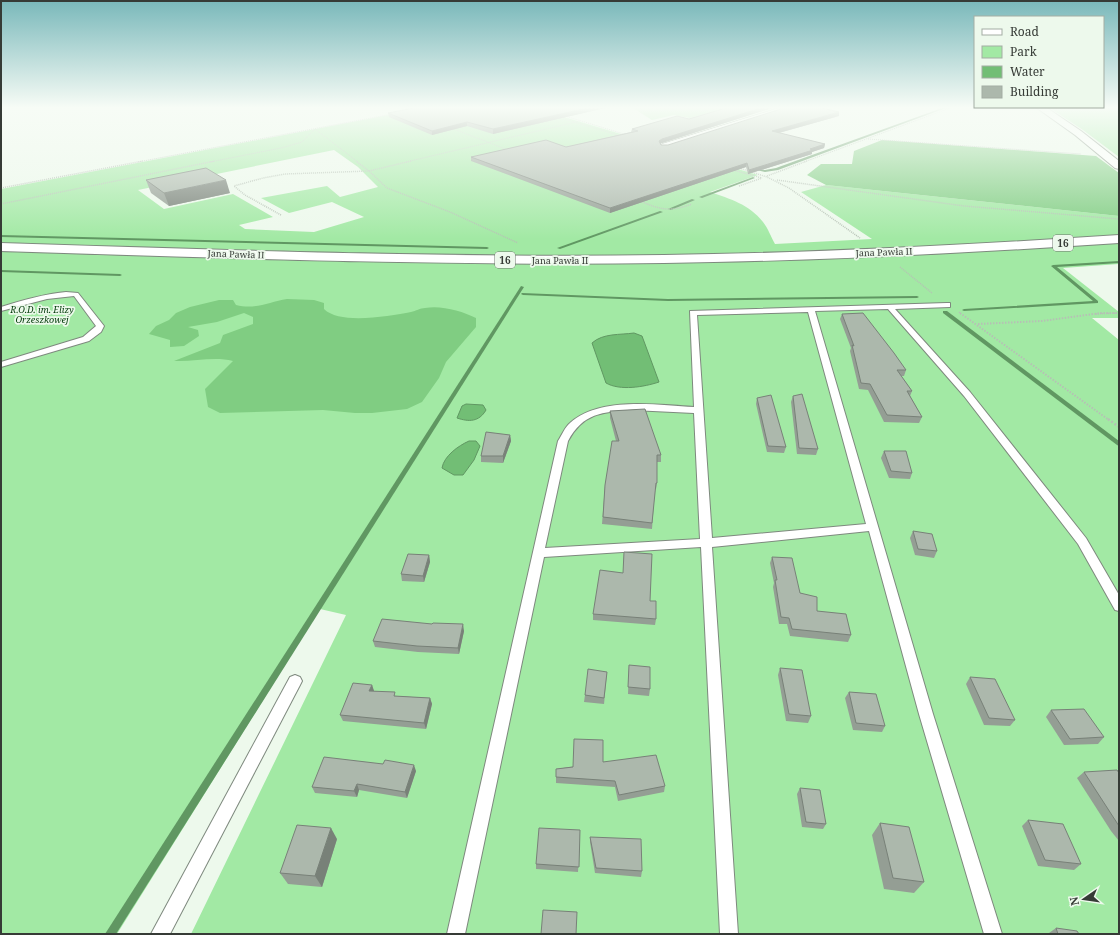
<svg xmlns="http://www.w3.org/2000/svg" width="1120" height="935" viewBox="0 0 1120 935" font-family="'Noto Serif',serif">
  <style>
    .green { fill: #a2e9a4; fill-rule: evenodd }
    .forest { fill: #80cd82 }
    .water { fill: #72be75; stroke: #609762 }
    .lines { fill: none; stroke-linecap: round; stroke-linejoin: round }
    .stream { fill: #609762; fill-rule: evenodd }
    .service-casing { stroke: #7e897e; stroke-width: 2 }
    .minor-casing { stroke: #7e897e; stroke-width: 1 }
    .tertiary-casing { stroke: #7e897e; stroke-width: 2 }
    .primary-casing { stroke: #7e897e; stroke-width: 2 }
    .path-far3 { stroke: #b6c0b5; stroke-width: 1; stroke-dasharray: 1 1; stroke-linecap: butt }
    .path-far2 { stroke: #b6c0b5; stroke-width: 1.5; stroke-dasharray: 1 1; stroke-linecap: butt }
    .path-far1 { stroke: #b6c0b5; stroke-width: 2; stroke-dasharray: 1.5 1.5; stroke-linecap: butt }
    .path { stroke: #b6c0b5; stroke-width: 2.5; stroke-dasharray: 2 2; stroke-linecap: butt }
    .service { fill: #fff; fill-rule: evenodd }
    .minor { fill: #fff; fill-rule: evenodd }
    .tertiary { fill: #fff; fill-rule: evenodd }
    .primary { fill: #fff; fill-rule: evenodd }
    .wall { fill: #949e94 }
    .shaded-wall { fill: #788178 }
    .building { fill: #acb8ac; stroke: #788178 }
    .labels { text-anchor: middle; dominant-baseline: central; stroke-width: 3.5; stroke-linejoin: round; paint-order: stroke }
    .far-street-label { font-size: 9px; fill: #363b36; stroke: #edf9ec }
    .far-park-label { font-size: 9px; font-style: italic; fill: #003908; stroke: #edf9ec }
    .shield { fill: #edf9ec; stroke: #6d746d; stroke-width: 1 }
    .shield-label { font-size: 10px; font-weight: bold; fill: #363b36 }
  </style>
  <rect width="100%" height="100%" fill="#edf9ec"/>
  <g class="green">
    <path d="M 534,108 L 758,175 L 710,192 C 730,199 749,204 763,222 C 768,228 771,237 775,244 L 872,239 L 801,192 L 826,185 L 1119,216 L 1119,264 L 1063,268 L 1119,312 L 1119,318 L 1092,318 L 1119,340 L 1119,934 L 191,934 L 346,615 L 320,609 L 117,934 L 1,934 L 1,189 L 404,112 ZM 334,150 L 358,167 L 378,187 L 340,197 L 327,186 L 261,198 L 289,213 L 332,202 L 364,217 L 314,232 L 245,229 L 239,225 L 273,217 L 233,194 L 164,209 L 138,190 Z"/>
    <path d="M 633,108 L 730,108 L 690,118 L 674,115 L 652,120 Z"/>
    <path d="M 1054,108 L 1119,108 L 1119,157 L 1083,130 L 1053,110 Z"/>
  </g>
  <g class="forest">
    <path d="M 882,140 L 1096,156 L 1119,173 L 1119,216 L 826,185 L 807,175 L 821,164 L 852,164 L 854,151 Z"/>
    <path d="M 287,299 L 314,300 L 324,303 L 324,309 C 340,325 389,316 411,312 C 416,311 420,308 425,308 C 441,305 462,311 476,318 L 476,327 L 446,362 L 439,378 L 422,402 L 407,409 L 372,413 L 355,413 L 323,410 L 220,413 L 208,407 L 205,389 L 233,361 C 214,356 194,362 174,361 L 220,343 L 223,335 L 253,324 L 253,317 L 244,313 L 217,322 L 188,327 L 198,330 L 199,336 L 184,346 L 170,347 L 170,340 L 149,334 L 156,326 L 169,320 L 176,313 L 190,307 L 219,300 L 233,300 L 236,305 C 255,310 269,302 287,299 Z"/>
  </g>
  <g class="water">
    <path d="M 634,333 L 642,336 L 659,382 C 644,387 620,391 606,383 L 592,343 C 603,333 620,335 634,333 Z"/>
    <path d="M 466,404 L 483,405 L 486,410 C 479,422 469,422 457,418 L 462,406 Z"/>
    <path d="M 469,441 L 476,441 L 480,446 L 474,460 L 463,475 L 454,475 L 442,468 C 444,456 458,446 469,441 Z"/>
  </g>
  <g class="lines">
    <g class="stream">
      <path d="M 942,108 L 946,108 L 778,170 L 765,172 L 752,169 L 753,168 L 765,170 L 776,168 Z"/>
      <path d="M 753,177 L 755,178 L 702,198 L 699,197 Z"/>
      <path d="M 692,199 L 695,200 L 671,210 L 668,209 Z"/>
      <path d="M 660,211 L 663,212 L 560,249 L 557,248 Z"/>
      <path d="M 1,235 L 487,247 L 489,248 L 487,249 L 1,237 Z"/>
      <path d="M 1119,261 L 1119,263 L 1057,267 L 1098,301 L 1098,303 L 964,311 L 962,310 L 964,309 L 1093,301 L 1051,266 L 1053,265 Z"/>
      <path d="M 1,270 L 120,274 L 122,275 L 120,276 L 1,272 Z"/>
      <path d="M 521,286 L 524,287 L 116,934 L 105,934 Z"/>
      <path d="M 522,293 L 668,299 L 917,296 L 919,297 L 917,298 L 668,301 L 523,295 L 521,294 Z"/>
      <path d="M 943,311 L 947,311 L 1119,441 L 1119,446 L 1117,445 L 943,313 Z"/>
    </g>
    <g class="service-casing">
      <g id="service">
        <path d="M 66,292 L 78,293 L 104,326 L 101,332 L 89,341 L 1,367 L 1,362 L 83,337 L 96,326 L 74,296 L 47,299 L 1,311 L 1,307 C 23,300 44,294 66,292 Z"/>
        <path d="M 947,303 L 950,303 L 950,307 L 895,309 L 970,392 L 1086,538 L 1119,595 L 1119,611 L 1115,610 L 1078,544 L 964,396 L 888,309 L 815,311 L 933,714 L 1002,934 L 984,934 L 919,714 L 869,531 L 712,547 L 738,934 L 720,934 L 701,547 L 544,557 L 465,934 L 447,934 L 558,441 C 562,435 565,427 570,423 C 600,396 657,405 694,407 L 690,311 ZM 808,312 L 866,524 L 712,538 L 697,315 ZM 632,410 L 694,413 L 700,539 L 545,548 L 568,441 C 583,413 602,412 632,410 Z"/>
        <path d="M 295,675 L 300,677 L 302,681 L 300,685 L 170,934 L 151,934 L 290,677 Z"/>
      </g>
    </g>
    <g class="minor-casing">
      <path id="minor" d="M 779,108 L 791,108 L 668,148 L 662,148 L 660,146 L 662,144 Z"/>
    </g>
    <g class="tertiary-casing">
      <path id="tertiary" d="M 1037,108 L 1047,108 L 1081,131 L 1119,161 L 1119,169 L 1115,168 L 1075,135 Z"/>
    </g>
    <g class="primary-casing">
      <path id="primary" d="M 1119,235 L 1119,243 C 968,253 816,261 664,263 C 443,266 222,258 1,251 L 1,243 C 222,250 443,258 664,255 C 816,253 968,245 1119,235 Z"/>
    </g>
    <g class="path-far3">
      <path d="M 565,116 L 627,135"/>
      <path d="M 561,118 L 621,136"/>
      <path d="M 451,128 L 508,150"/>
      <path d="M 868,139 L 1081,154"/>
      <path d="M 138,162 L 392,114"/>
      <path d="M 210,162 L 281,148 L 302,142 L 315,129 L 358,162"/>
      <path d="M 406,162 L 580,121"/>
      <path d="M 804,162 L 950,108"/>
    </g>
    <g class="path-far2">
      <path d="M 411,161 L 369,171 L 387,188 L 450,212 L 518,243"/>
      <path d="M 739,168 L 767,177 L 789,188 L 860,238"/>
      <path d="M 733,170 L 762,178"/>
      <path d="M 767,176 L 807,161"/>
      <path d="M 777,180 L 964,206 L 1119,219"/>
      <path d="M 739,186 L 762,178"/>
      <path d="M 1,188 L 143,161"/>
      <path d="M 640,201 C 661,210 670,212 692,204"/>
      <path d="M 1,204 L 215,161"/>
      <path d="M 281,215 L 245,195 L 234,186 L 263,178 L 285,174 L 369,171 L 356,161"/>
      <path d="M 900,267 L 932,293"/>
      <path d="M 959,312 L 961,314"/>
      <path d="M 1096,314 L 1119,313"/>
    </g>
    <g class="path-far1">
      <path d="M 960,313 L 1109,420"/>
      <path d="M 978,324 L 1042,321 L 1101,313 L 1119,313"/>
    </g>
    <path class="path" d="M 1108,419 L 1119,427"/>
    <use href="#service" class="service"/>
    <use href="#minor" class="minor"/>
    <use href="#tertiary" class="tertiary"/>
    <use href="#primary" class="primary"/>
  </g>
  <g class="wall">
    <path d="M 414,108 L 605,108 L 493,134 L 467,126 L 432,135 L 389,117 L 388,113 Z"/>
    <path d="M 726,108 L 772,108 L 662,143 L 661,143 L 661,145 L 668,145 L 839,116 L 779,133 L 825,144 L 824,148 L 812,152 L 812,154 L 748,174 L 746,167 L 610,213 L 471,161 L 471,157 L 566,147 L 631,132 L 632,129 L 689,119 Z"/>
    <path d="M 146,180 L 230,193 L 169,206 L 151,193 Z"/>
    <path d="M 842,314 L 906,370 L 904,376 L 901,376 L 912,391 L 910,396 L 922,417 L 919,423 L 884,422 L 868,390 L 859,389 L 850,351 L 851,348 L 840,319 Z"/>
    <path d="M 793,396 L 818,449 L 816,455 L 797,454 L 791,402 Z"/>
    <path d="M 757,398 L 786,447 L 784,453 L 767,452 L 756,404 Z"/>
    <path d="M 610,411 L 661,455 L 661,462 L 657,462 L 657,483 L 656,489 L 655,489 L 652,529 L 602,524 L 605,485 L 616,441 L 610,418 Z"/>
    <path d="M 510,435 L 511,441 L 503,463 L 481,462 L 481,456 Z"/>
    <path d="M 884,451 L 912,473 L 910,479 L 889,478 L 881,458 Z"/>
    <path d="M 913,531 L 937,551 L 934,558 L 915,555 L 910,538 Z"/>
    <path d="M 429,555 L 430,562 L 424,582 L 402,581 L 401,574 Z"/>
    <path d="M 772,557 L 800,593 L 817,611 L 851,635 L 848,642 L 790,636 L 787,624 L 779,624 L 773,587 L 774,583 L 770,563 Z"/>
    <path d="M 650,601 L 656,619 L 655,625 L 593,620 L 593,614 Z"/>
    <path d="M 464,631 L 459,654 L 418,652 L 375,647 L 373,641 Z"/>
    <path d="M 629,665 L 650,689 L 649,696 L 628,694 Z"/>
    <path d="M 780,668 L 811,716 L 808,723 L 786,721 L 778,675 Z"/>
    <path d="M 607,672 L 604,704 L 584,702 L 585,695 Z"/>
    <path d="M 970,677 L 1015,720 L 1010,726 L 984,725 L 966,684 Z"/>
    <path d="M 372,685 L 374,691 L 396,696 L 430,698 L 432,704 L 426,729 L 343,721 L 340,715 Z"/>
    <path d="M 849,692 L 885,726 L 882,732 L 853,730 L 845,698 Z"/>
    <path d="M 1051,710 L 1104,737 L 1098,744 L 1064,745 L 1046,717 Z"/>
    <path d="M 603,762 L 665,786 L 664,792 L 618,801 L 615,787 L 556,783 L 556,769 Z"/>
    <path d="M 416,771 L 407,798 L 359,790 L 357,797 L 315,793 L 312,787 Z"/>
    <path d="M 1084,772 L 1119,773 L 1119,841 L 1111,831 L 1077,778 Z"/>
    <path d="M 800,788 L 826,824 L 823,829 L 802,827 L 797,794 Z"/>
    <path d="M 1028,820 L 1081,864 L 1074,870 L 1038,866 L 1022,826 Z"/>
    <path d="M 880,823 L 924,882 L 914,893 L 884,889 L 872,835 Z"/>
    <path d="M 580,830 L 578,872 L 536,869 L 536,864 Z"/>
    <path d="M 590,837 L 642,871 L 641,877 L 595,873 L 590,842 Z"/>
    <path d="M 337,839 L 322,887 L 288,884 L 280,873 Z"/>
    <path d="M 1056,928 L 1079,934 L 1050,934 L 1049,933 Z"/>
  </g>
  <g class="shaded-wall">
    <path d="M 588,108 L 605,108 L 493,134 L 493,129 Z"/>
    <path d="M 761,108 L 772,108 L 662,143 L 659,145 L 659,141 L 662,139 Z"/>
    <path d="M 839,112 L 839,116 L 771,135 L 772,131 Z"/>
    <path d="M 467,122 L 467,126 L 432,135 L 432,131 Z"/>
    <path d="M 825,144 L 824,148 L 812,152 L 812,154 L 748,174 L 749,170 L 810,149 Z"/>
    <path d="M 747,163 L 746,167 L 610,213 L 610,208 Z"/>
    <path d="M 226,180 L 230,193 L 169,206 L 164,193 Z"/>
    <path d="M 510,435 L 511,441 L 503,463 L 503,456 Z"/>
    <path d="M 429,555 L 430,562 L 424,582 L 423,576 Z"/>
    <path d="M 463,624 L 464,631 L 459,654 L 458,648 Z"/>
    <path d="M 372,685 L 374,691 L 369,691 Z"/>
    <path d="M 430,698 L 432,704 L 426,729 L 424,723 Z"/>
    <path d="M 414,765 L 416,771 L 407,798 L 405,792 Z"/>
    <path d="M 357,784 L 359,790 L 357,797 L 354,791 Z"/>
    <path d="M 331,828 L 337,839 L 322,887 L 315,876 Z"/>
  </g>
  <g class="building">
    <path d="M 414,108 L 588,108 L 493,129 L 467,122 L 432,131 L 388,113 Z"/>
    <path d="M 726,108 L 761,108 L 662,139 L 659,141 L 661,145 L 668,145 L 784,108 L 822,108 L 839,112 L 772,131 L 825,144 L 810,149 L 813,150 L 749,170 L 747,163 L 610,208 L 471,157 L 546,140 L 566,147 L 638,131 L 632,129 L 677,116 L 689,119 Z"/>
    <path d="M 206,168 L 226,180 L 164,193 L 146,180 Z"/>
    <path d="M 863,313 L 894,353 L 906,370 L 897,370 L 912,391 L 907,391 L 922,417 L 887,415 L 870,384 L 861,383 L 852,345 L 854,346 L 842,314 Z"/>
    <path d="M 802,394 L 818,449 L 799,448 L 793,396 Z"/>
    <path d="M 771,395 L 786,447 L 768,446 L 757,398 Z"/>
    <path d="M 645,409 L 661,455 L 657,455 L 657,483 L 656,483 L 652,523 L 603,517 L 605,485 L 612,441 L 619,441 L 610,411 Z"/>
    <path d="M 486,432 L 510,435 L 503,456 L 481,456 Z"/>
    <path d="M 884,451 L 906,451 L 912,473 L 891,471 Z"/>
    <path d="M 913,531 L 932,534 L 937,551 L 918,549 Z"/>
    <path d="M 624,552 L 652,554 L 650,601 L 656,601 L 656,619 L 593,614 L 600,570 L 623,573 Z"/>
    <path d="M 408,554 L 429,555 L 423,576 L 401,574 Z"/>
    <path d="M 772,557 L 792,558 L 800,593 L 817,597 L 817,611 L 846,614 L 851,635 L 792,629 L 789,618 L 781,617 L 775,580 L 777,580 Z"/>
    <path d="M 382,619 L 432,624 L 433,623 L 463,624 L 458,648 L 417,646 L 373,641 Z"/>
    <path d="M 629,665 L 650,667 L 650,689 L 628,687 Z"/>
    <path d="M 780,668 L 802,670 L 811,716 L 789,714 Z"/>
    <path d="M 588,669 L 607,672 L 604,698 L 585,695 Z"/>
    <path d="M 970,677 L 995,679 L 1015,720 L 989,718 Z"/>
    <path d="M 353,683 L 372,685 L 369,691 L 395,692 L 394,696 L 430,698 L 424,723 L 340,715 Z"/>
    <path d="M 849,692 L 876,694 L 885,726 L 856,723 Z"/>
    <path d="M 1084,709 L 1104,737 L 1070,739 L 1051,710 Z"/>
    <path d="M 574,739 L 603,740 L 603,762 L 656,755 L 665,786 L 619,795 L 615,781 L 556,777 L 556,769 L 573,767 Z"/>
    <path d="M 324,757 L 383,764 L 385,760 L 414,765 L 405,792 L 357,784 L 354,791 L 312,787 Z"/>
    <path d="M 1117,770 L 1119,773 L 1119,826 L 1084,772 Z"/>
    <path d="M 800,788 L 820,790 L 826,824 L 806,822 Z"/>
    <path d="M 1028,820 L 1063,824 L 1081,864 L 1045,860 Z"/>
    <path d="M 880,823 L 909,827 L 924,882 L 893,878 Z"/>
    <path d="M 297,825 L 331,828 L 315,876 L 280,873 Z"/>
    <path d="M 539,828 L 580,830 L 579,867 L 536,864 Z"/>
    <path d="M 590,837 L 641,839 L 642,871 L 596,868 Z"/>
    <path d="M 543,910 L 577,912 L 576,934 L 541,934 Z"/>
    <path d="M 1056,928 L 1077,931 L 1079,934 L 1058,934 Z"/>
  </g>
  <linearGradient id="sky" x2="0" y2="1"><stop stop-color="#79b8ba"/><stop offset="0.45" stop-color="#f7fcf6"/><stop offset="1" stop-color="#f7fcf6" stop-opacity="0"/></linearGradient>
  <rect width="1120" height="239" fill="url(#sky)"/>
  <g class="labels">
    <g class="far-street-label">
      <text transform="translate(884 252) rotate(-2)">Jana Pawła II</text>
      <text transform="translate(236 254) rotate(2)">Jana Pawła II</text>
      <text x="560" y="260">Jana Pawła II</text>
    </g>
    <g class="far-park-label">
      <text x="42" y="309">R.O.D. im. Elizy<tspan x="42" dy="10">Orzeszkowej</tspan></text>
    </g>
    <g class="shield">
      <rect x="1053" y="235" width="20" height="16" rx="3"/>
      <rect x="495" y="252" width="20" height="16" rx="3"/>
    </g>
    <g class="shield-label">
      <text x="1063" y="243">16</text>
      <text x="505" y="260">16</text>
    </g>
  </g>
  <rect width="1120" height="935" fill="none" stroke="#363b36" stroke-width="4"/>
  <rect x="974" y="16" width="130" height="92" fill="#edf9ec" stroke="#a4ada3"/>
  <rect x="982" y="29" width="20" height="6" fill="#ffffff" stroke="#a4ada3"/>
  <text x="1010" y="36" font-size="12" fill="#363b36">Road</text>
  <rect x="982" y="46" width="20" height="12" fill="#a2e9a4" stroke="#a4ada3"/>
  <text x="1010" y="56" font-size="12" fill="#363b36">Park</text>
  <rect x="982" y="66" width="20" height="12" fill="#72be75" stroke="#a4ada3"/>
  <text x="1010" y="76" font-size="12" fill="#363b36">Water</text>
  <rect x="982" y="86" width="20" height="12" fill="#acb8ac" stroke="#a4ada3"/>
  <text x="1010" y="96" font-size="12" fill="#363b36">Building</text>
  <g transform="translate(1084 899) rotate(257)" stroke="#edf9ec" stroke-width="3" paint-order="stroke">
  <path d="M0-3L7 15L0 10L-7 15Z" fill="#363b36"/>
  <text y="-6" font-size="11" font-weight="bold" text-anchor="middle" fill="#363b36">N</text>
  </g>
</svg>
